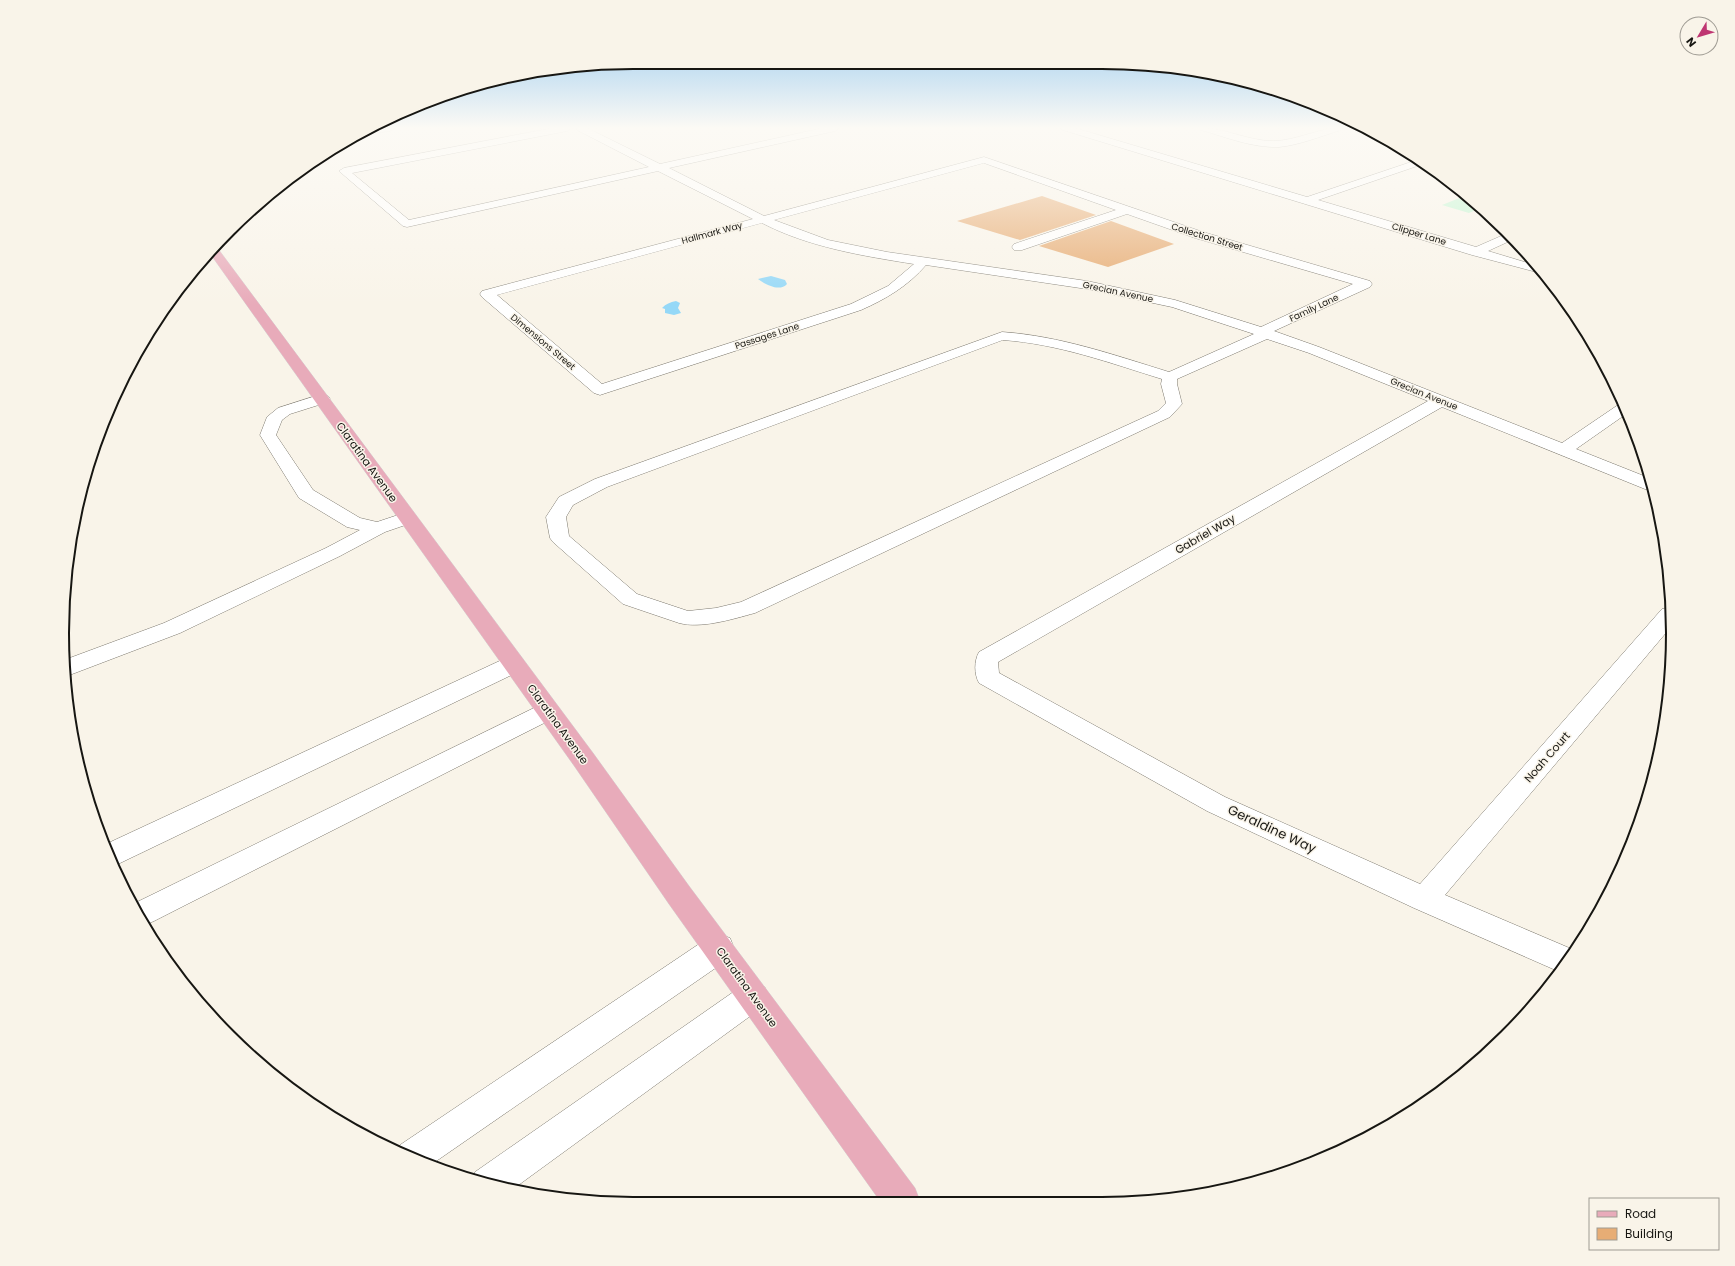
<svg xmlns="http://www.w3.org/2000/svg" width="1735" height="1266" viewBox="0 0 1735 1266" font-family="Poppins,sans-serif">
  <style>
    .green { fill: #c0f5d0 }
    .water { fill: #95d8f7 }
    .building { fill: #e7ad75 }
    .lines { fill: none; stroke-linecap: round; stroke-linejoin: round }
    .minor-casing { stroke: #7d796f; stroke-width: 1 }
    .major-casing { stroke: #d5d5d4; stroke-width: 1 }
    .minor { fill: #fff; fill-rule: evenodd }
    .major { fill: #e8abba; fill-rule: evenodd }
    .labels { text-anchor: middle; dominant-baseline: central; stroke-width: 3; stroke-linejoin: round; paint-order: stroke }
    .far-street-label { font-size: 9px; fill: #171612; stroke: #f9f4e9 }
    .street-label { font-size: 11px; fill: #171612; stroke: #f9f4e9 }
    .near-street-label { font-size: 13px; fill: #171612; stroke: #f9f4e9 }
    .rim { fill: none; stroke: #171612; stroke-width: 2 }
  </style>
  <rect width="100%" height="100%" fill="#f9f4e9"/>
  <path class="green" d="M 1467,195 L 1482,207 L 1469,213 L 1442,205 Z"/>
  <g class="water">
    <path d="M 771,276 L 785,280 L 787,284 C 780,292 766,285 758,279 Z"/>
    <path d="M 676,301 L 680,303 L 678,308 L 681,313 L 674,315 L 665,313 L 665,309 L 662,308 C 666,304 670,302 676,301 Z"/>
  </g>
  <g class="building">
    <path d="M 1042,196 L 1096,215 L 1020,240 L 957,221 Z"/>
    <path d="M 1111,221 L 1174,244 L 1108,267 L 1039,246 Z"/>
  </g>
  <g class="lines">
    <g class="minor-casing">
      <g id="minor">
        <path d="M 374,128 L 395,128 L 390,131 L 356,135 L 366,129 Z"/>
        <path d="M 553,128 L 572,128 L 567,131 L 352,173 L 409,220 L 649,167 L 577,130 L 576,128 L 587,128 L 660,164 L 823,128 L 839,128 L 835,131 L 669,168 L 764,216 L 984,157 L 1203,232 L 1370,281 L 1372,284 L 1370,287 L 1274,331 L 1319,347 L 1562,443 L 1618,405 L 1622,404 L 1626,414 L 1576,449 L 1649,478 L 1652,490 L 1645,489 L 1442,407 L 998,662 L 999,673 L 1225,797 L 1420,884 L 1662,609 L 1670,607 L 1670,628 L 1445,895 L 1574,950 L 1560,972 L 1414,908 L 1207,811 L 979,683 C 974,674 974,661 979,652 L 1428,401 L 1309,353 L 1267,339 L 1177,379 L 1177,384 L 1182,404 L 1170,417 L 755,613 C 733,619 701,629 679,623 L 623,604 L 553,542 L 550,538 L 546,517 L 559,497 L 595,479 L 1002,332 C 1060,336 1114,355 1169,372 L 1254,334 L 1172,307 L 1087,289 L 926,265 C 908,286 886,299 861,310 L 606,393 L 600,395 L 594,393 L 482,297 L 480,294 L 482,291 L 753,219 L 658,171 L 407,227 L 403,226 L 339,171 L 344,168 ZM 984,163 L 1116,210 L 1014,244 L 1012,247 L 1014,250 L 1022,250 L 1127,214 L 1195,238 L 1353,284 L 1261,327 L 1175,300 L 1087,281 L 887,252 L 828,240 L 774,220 ZM 762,223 C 808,247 863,256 914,264 L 888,286 L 851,304 L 602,384 L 497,295 ZM 1003,340 C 1059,344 1110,363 1162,379 L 1161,384 L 1166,403 L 1158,411 L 741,602 L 716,608 L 688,611 L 637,594 L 569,536 L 566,517 L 573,505 L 607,487 Z"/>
        <path d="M 1061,128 L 1075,128 L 1307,197 L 1417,160 L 1423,164 L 1318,200 L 1476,247 L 1508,233 L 1514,239 L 1488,251 L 1538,266 L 1544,274 L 1472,255 L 1063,130 Z"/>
        <path d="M 1199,128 C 1224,127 1247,141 1273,141 C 1297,141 1319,127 1343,128 L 1341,130 C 1321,136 1300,145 1279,147 C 1252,148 1226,137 1201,130 Z"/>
        <path d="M 1356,128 L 1366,128 L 1373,132 L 1370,133 L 1358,130 Z"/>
        <path d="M 322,394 L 328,396 L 330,399 L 328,402 L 290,414 L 282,420 L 276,435 L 313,490 L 360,518 L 377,522 L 407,512 L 414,514 L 417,518 L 414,522 L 385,532 L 340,556 L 180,633 L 67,676 L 67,659 L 164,623 L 326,548 L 360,530 L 347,527 L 299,498 L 260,435 L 267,417 L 278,408 Z"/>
        <path d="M 514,656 L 522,658 L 525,664 L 522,670 L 118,864 L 113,866 L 104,845 L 506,658 Z"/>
        <path d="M 548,702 L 556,705 L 560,711 L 556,717 L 154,921 L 145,925 L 133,904 L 540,705 Z"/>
        <path d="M 719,934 L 730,938 L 734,948 L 730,958 L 432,1164 L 397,1151 L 400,1145 L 708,938 Z"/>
        <path d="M 753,981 L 764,986 L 769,996 L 764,1006 L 513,1189 L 485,1185 L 472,1180 L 475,1172 L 742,986 Z"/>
      </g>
    </g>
    <g class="major-casing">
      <path id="major" d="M 216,246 L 593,753 L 689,886 L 915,1188 L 920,1201 L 880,1201 L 669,904 L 575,767 L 209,252 Z"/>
    </g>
    <use href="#minor" class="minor"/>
    <use href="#major" class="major"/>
  </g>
  <linearGradient id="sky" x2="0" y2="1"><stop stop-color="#87c2ee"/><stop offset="0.42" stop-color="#fcfaf5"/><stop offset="1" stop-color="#fcfaf5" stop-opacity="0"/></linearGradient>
  <rect width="1735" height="305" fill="url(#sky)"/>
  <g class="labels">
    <g class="far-street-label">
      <text transform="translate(712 233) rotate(-15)">Hallmark Way</text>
      <text transform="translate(1419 234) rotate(17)">Clipper Lane</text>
      <text transform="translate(1207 237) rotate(17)">Collection Street</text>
      <text transform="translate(1118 292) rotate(12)">Grecian Avenue</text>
      <text transform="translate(1314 308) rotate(-25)">Family Lane</text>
      <text transform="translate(767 336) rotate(-18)">Passages Lane</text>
      <text transform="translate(543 342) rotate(40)">Dimensions Street</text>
      <text transform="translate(1424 394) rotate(22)">Grecian Avenue</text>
    </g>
    <g class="street-label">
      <text transform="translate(367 462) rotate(54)">Claratina Avenue</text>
      <text transform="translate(1205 534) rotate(-30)">Gabriel Way</text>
      <text transform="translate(558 724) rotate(54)">Claratina Avenue</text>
      <text transform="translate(1547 757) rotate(-49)">Noah Court</text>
      <text transform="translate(747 987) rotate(54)">Claratina Avenue</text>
    </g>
    <g class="near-street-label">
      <text transform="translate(1272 829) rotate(25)">Geraldine Way</text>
    </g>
  </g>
  <path d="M0 0H1735V1266H0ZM633 69H1102A564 564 0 0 1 1666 633V633A564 564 0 0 1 1102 1197H633A564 564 0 0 1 69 633V633A564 564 0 0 1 633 69Z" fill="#f9f4e9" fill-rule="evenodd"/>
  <path class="rim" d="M633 69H1102A564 564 0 0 1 1666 633V633A564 564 0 0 1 1102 1197H633A564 564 0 0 1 69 633V633A564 564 0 0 1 633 69Z"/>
  <rect x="1589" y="1198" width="130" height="52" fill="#f9f4e9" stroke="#9f9b93"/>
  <rect x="1597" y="1211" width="20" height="6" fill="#e8abba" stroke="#9f9b93"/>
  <text x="1625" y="1218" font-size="12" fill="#171612">Road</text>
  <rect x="1597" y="1228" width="20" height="12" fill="#e7ad75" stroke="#9f9b93"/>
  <text x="1625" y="1238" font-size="12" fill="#171612">Building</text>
  <g transform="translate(1699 36) rotate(232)"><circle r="19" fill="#f9f4e9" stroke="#9f9b93"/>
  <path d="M0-3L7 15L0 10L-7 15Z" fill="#bf3672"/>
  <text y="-6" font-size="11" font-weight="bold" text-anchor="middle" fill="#171612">N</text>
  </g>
</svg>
